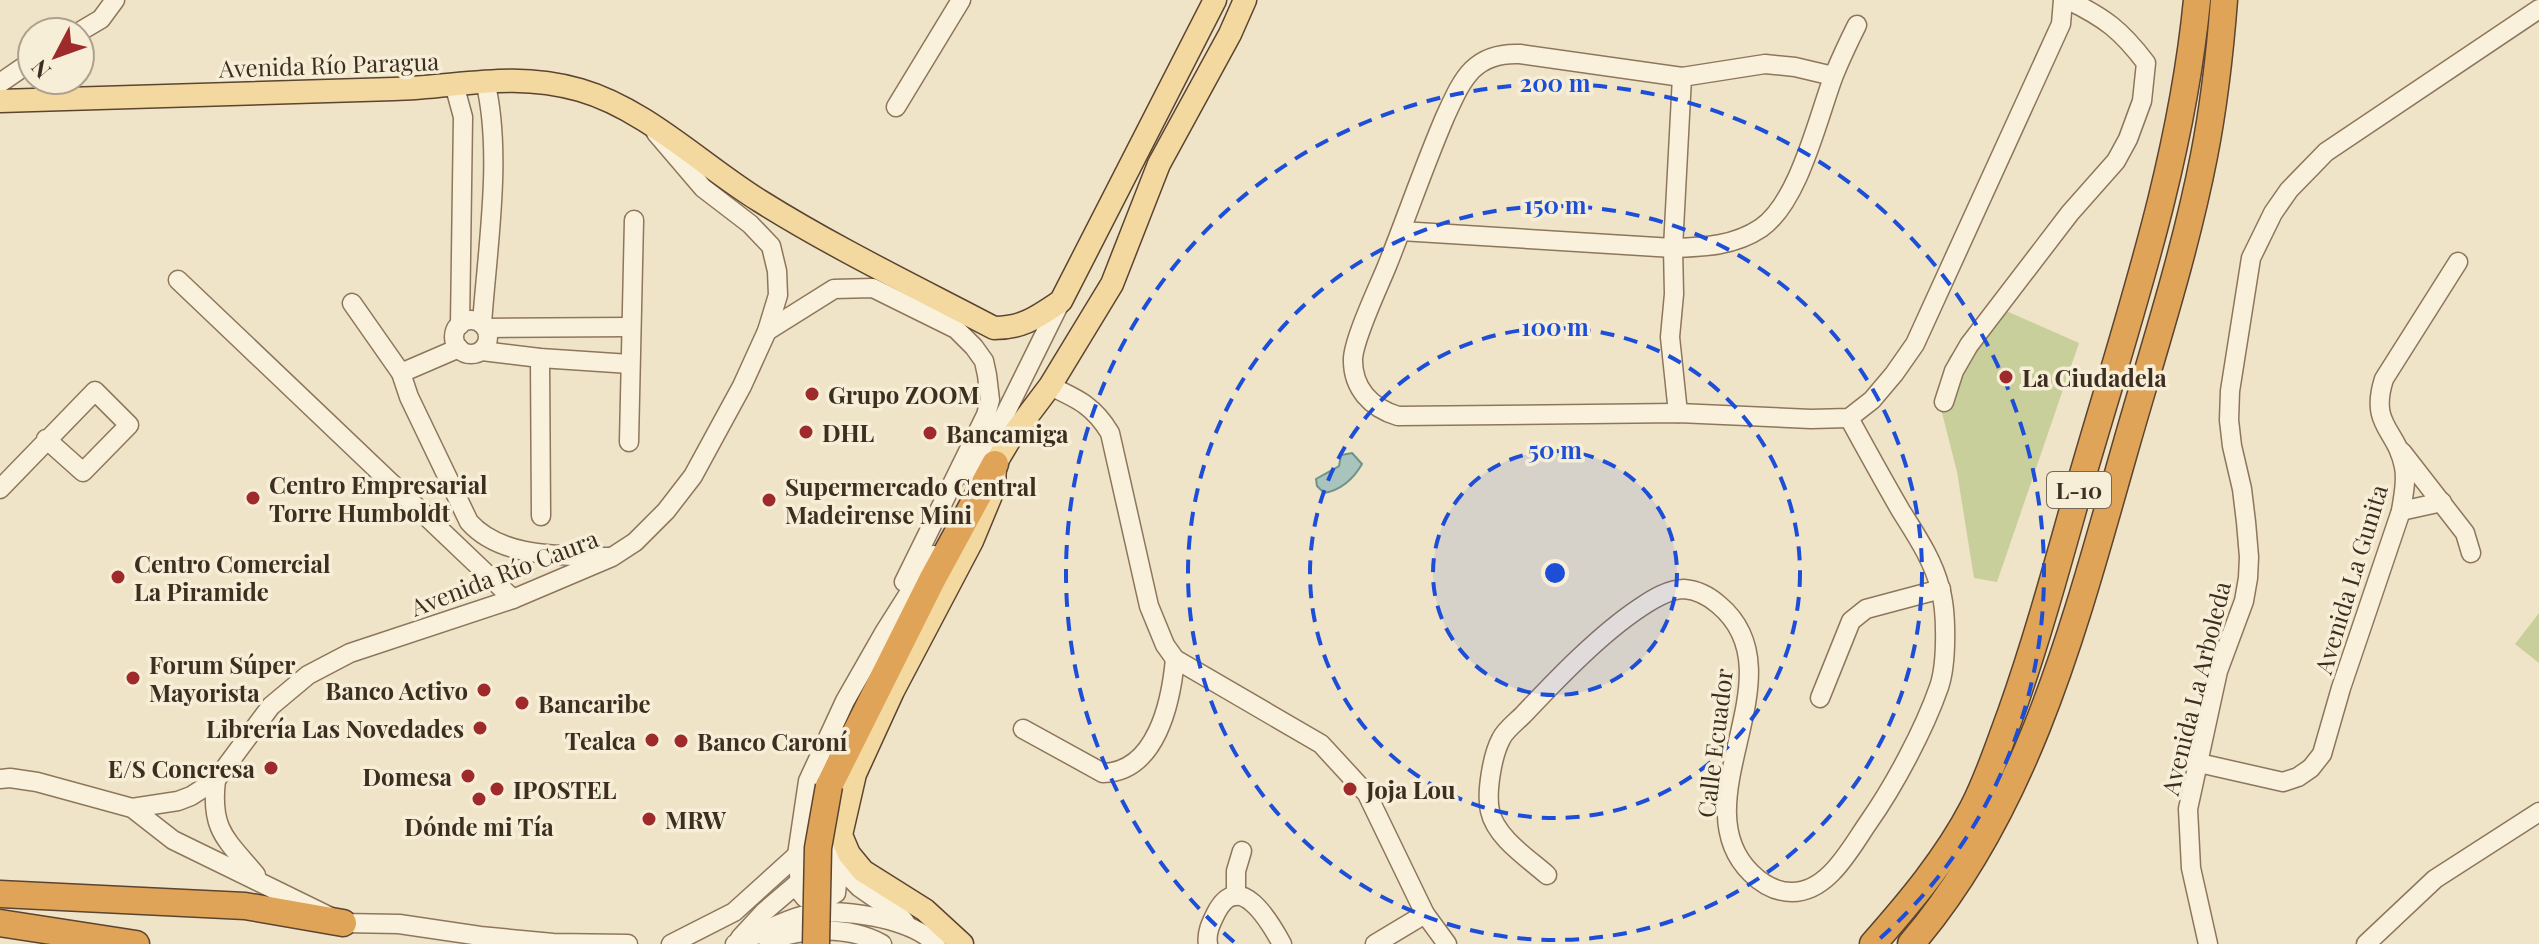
<svg xmlns="http://www.w3.org/2000/svg" width="2539" height="944" viewBox="0 0 2539 944" font-family="'Playfair Display',serif">
  <style>
    .green { fill: #c9cf9b }
    .water { fill: #a9c4bc; stroke: #6f938a; stroke-width: 2 }
    .lines { fill: none; stroke-linecap: round; stroke-linejoin: round }
    .minor-casing { stroke: #8d765c; stroke-width: 21 }
    .major-casing { stroke: #5b4430; stroke-width: 25 }
    .highway-casing { stroke: #5b4430; stroke-width: 29 }
    .minor { stroke: #faf1dc; stroke-width: 18 }
    .major { stroke: #f3d9a0; stroke-width: 22 }
    .highway { stroke: #e0a458; stroke-width: 26 }
    .highway-bridge-casing { stroke: #5b4430; stroke-width: 29; stroke-linecap: butt }
    .highway-bridge { stroke: #e0a458; stroke-width: 26 }
    .ring { fill: none; stroke: #1d4ed8; stroke-width: 4; stroke-dasharray: 14 10 }
    .poi-dot { fill: #9e2a2b; stroke: #f7eed8; stroke-width: 3 }
    .labels { text-anchor: middle; dominant-baseline: central; stroke-width: 7; stroke-linejoin: round; paint-order: stroke }
    .shield { fill: #f7eed8; stroke: #756857; stroke-width: 2 }
    .shield-label { font-size: 22px; font-weight: bold; fill: #3d2e20 }
    .street-label { font-size: 24px; fill: #3d2e20; stroke: #f7eed8 }
    .poi-label { font-size: 24px; font-weight: bold; fill: #3d2e20; stroke: #f7eed8; text-anchor: start }
    .centre { fill: #1d4ed8; stroke: #f7eed8; stroke-width: 4 }
    .ring-label { font-size: 24px; text-anchor: middle; font-weight: bold; fill: #1d4ed8; stroke: #f7eed8; stroke-width: 7; stroke-linejoin: round; paint-order: stroke }
  </style>
  <rect width="100%" height="100%" fill="#f0e4c8"/>
  <g class="green">
    <path d="M 1995,306 L 2079,343 L 1997,582 L 1974,578 L 1957,472 L 1938,397 L 1949,357 Z"/>
    <path d="M 2539,613 L 2539,663 L 2515,644 Z"/>
  </g>
  <path class="water" d="M 1352,453 L 1362,464 C 1354,478 1341,490 1324,493 L 1317,486 L 1316,479 L 1339,466 L 1341,455 Z"/>
  <g class="lines">
    <g class="minor-casing">
      <g id="minor">
        <path d="M 79,32 L 101,19 L 115,0"/>
        <path d="M 1833,76 L 1795,67 L 1765,64 L 1682,77 L 1520,54 C 1473,52 1462,80 1445,117 C 1424,166 1407,216 1387,266 C 1378,288 1355,336 1353,358 C 1352,388 1371,408 1398,416 L 1678,413 L 1811,419 L 1849,418 L 1872,400 L 1894,374 L 1915,344 L 2061,24 L 2063,0"/>
        <path d="M 0,83 L 32,61"/>
        <path d="M 454,84 L 463,117 L 460,325"/>
        <path d="M 896,107 L 961,0"/>
        <path d="M 1401,231 L 1673,248 C 1705,247 1734,246 1761,228 C 1799,202 1818,117 1834,75 C 1841,58 1849,41 1857,25"/>
        <path d="M 178,280 L 513,599"/>
        <path d="M 352,303 L 401,373 L 409,397 L 469,522 C 502,559 563,555 609,557"/>
        <circle cx="471" cy="337" r="17"/>
        <path d="M 482,324 C 487,250 503,153 485,81"/>
        <path d="M 486,328 L 630,327"/>
        <path d="M 767,331 L 834,289 L 873,288 L 956,329 L 974,347 L 984,361 L 987,375 L 990,400 L 986,415 L 904,582"/>
        <path d="M 482,351 L 540,358 L 630,364"/>
        <path d="M 540,358 L 541,516"/>
        <path d="M 401,373 L 459,348"/>
        <path d="M 1050,386 C 1078,399 1094,406 1110,433 L 1149,606 L 1165,645 L 1175,659 L 1321,744 L 1367,794 L 1425,914 L 1447,944"/>
        <path d="M 1944,402 L 1954,371 L 1969,345 L 2070,213 L 2116,161 L 2128,139 L 2142,101 L 2146,63 C 2121,30 2105,18 2068,0"/>
        <path d="M 1678,413 L 1670,337 L 1674,294 L 1673,248 L 1682,77"/>
        <path d="M 629,442 L 634,220"/>
        <path d="M 2402,452 L 2465,533 L 2471,553"/>
        <path d="M 973,479 L 1061,301"/>
        <path d="M 0,489 L 95,391 L 129,425 L 83,472 L 46,439"/>
        <path d="M 2401,511 L 2442,502"/>
        <path d="M 1820,698 L 1851,621 L 1866,609 L 1941,589"/>
        <path d="M 1023,729 L 1103,773 C 1156,772 1171,703 1175,659"/>
        <path d="M 2199,763 L 2283,782 L 2298,777 L 2311,768 L 2322,754 L 2341,688 L 2401,511 C 2403,496 2407,482 2404,467 C 2397,429 2369,426 2384,379 L 2458,262"/>
        <path d="M 0,779 L 10,778 L 37,782 L 132,808 L 173,840 L 343,923 L 399,924 L 480,936 L 553,943 L 628,944"/>
        <path d="M 216,780 C 210,830 226,839 256,875"/>
        <path d="M 132,808 L 178,801 L 191,796 L 216,780 L 271,706 L 308,675 L 350,653 L 513,599 L 612,557 L 635,542 L 666,511 L 693,476 L 742,386 L 767,331 L 778,295 L 777,271 L 771,246 L 750,224 L 703,188 L 656,133"/>
        <path d="M 835,833 L 839,867 L 836,893 L 822,902 L 805,898 L 801,893 L 797,855 L 808,781 L 845,701 L 885,631 L 933,555"/>
        <path d="M 839,867 L 859,887 L 898,914 L 905,922"/>
        <path d="M 1547,875 C 1528,858 1496,838 1490,811 C 1486,793 1492,756 1501,739 C 1505,730 1516,722 1523,715 C 1557,679 1600,634 1641,607 C 1653,599 1669,589 1684,589 C 1697,590 1710,597 1719,605 C 1802,675 1678,801 1751,873 C 1762,884 1776,892 1792,892 C 1828,892 1850,849 1868,823 C 1894,786 1924,730 1939,687 C 1947,664 1947,611 1940,588 C 1933,560 1916,535 1901,511 C 1883,480 1866,449 1849,418"/>
        <path d="M 1236,896 L 1236,871 L 1242,851"/>
        <path d="M 740,938 L 764,912 L 799,882"/>
        <path d="M 768,941 C 803,928 848,925 882,944"/>
        <path d="M 671,944 L 734,912 L 797,855"/>
        <path d="M 735,944 C 758,935 780,921 805,915 C 840,907 910,918 936,944"/>
        <path d="M 1208,944 C 1206,933 1211,923 1216,913 C 1239,868 1270,922 1282,944"/>
        <path d="M 1375,944 L 1425,914"/>
        <path d="M 2208,944 L 2191,868 L 2188,809 L 2218,671 L 2244,601 L 2248,578 L 2249,557 L 2246,522 L 2242,489 L 2232,446 L 2229,420 L 2230,391 L 2251,258 L 2273,213 L 2289,190 L 2326,152 L 2539,9"/>
        <path d="M 2366,944 L 2435,879 L 2539,812"/>
      </g>
    </g>
    <g class="major-casing">
      <g id="major">
        <path d="M 0,101 C 131,97 262,93 394,89 C 461,87 512,71 580,90 C 646,109 703,166 760,201 C 835,248 916,287 994,328 C 1023,328 1037,317 1061,301 L 1215,0"/>
        <path d="M 962,944 L 925,910 L 863,871 L 849,854 L 841,835 L 855,774 L 893,691 L 972,541 L 994,488 L 995,464 L 1010,439 L 1050,386 L 1112,284 L 1159,164 L 1230,34 L 1245,0"/>
      </g>
    </g>
    <g class="highway-casing">
      <g id="highway">
        <path d="M 829,786 L 932,580 L 995,464"/>
        <path d="M 0,894 L 245,906 L 343,923"/>
        <path d="M 0,923 L 136,944"/>
        <path d="M 1873,944 C 1910,902 1947,858 1973,808 C 1989,777 1999,745 2011,713 C 2038,637 2059,559 2081,481 C 2127,322 2181,166 2197,0"/>
        <path d="M 1911,944 C 2031,804 2077,616 2127,442 C 2154,348 2185,253 2204,156 C 2214,105 2220,52 2224,0"/>
      </g>
    </g>
    <use href="#minor" class="minor"/>
    <use href="#major" class="major"/>
    <use href="#highway" class="highway"/>
    <g class="highway-bridge-casing">
      <path id="highway-bridge" d="M 816,944 L 818,848 L 829,786"/>
    </g>
    <use href="#highway-bridge" class="highway-bridge"/>
  </g>
  <circle cx="1555" cy="573" r="122" fill="#1d4ed8" fill-opacity=".12"/>
  <g class="ring">
    <circle cx="1555" cy="573" r="122"/>
    <circle cx="1555" cy="573" r="245"/>
    <circle cx="1555" cy="573" r="367"/>
    <path d="M1234 942A489 489 0 1 1 1876 942"/>
  </g>
  <g class="poi-dot">
    <circle cx="2006" cy="377" r="8"/>
    <circle cx="812" cy="394" r="8"/>
    <circle cx="806" cy="432" r="8"/>
    <circle cx="930" cy="433" r="8"/>
    <circle cx="253" cy="498" r="8"/>
    <circle cx="769" cy="500" r="8"/>
    <circle cx="118" cy="577" r="8"/>
    <circle cx="133" cy="678" r="8"/>
    <circle cx="484" cy="690" r="8"/>
    <circle cx="522" cy="703" r="8"/>
    <circle cx="480" cy="728" r="8"/>
    <circle cx="652" cy="740" r="8"/>
    <circle cx="681" cy="741" r="8"/>
    <circle cx="271" cy="768" r="8"/>
    <circle cx="468" cy="776" r="8"/>
    <circle cx="497" cy="789" r="8"/>
    <circle cx="1350" cy="789" r="8"/>
    <circle cx="479" cy="799" r="8"/>
    <circle cx="649" cy="819" r="8"/>
  </g>
  <g class="labels">
    <rect class="shield" x="2047" y="472" width="64" height="36" rx="6"/>
    <g class="shield-label">
      <text x="2079" y="490">L-10</text>
    </g>
    <g class="street-label">
      <text transform="translate(329 64) rotate(-2)">Avenida Río Paragua</text>
      <text transform="translate(504 572) rotate(-21)">Avenida Río Caura</text>
      <text transform="translate(2350 579) rotate(-73)">Avenida La Gunita</text>
      <text transform="translate(2195 688) rotate(-76)">Avenida La Arboleda</text>
      <text transform="translate(1714 743) rotate(-83)">Calle Ecuador</text>
    </g>
    <g class="poi-label">
      <text x="2022" y="377">La Ciudadela</text>
      <text x="828" y="394">Grupo ZOOM</text>
      <text x="822" y="432">DHL</text>
      <text x="946" y="433">Bancamiga</text>
      <text x="269" y="484">Centro Empresarial<tspan x="269" dy="28">Torre Humboldt</tspan></text>
      <text x="785" y="486">Supermercado Central<tspan x="785" dy="28">Madeirense Mini</tspan></text>
      <text x="134" y="563">Centro Comercial<tspan x="134" dy="28">La Piramide</tspan></text>
      <text x="149" y="664">Forum Súper<tspan x="149" dy="28">Mayorista</tspan></text>
      <text x="468" y="690" text-anchor="end">Banco Activo</text>
      <text x="538" y="703">Bancaribe</text>
      <text x="464" y="728" text-anchor="end">Librería Las Novedades</text>
      <text x="636" y="740" text-anchor="end">Tealca</text>
      <text x="697" y="741">Banco Caroní</text>
      <text x="255" y="768" text-anchor="end">E/S Concresa</text>
      <text x="452" y="776" text-anchor="end">Domesa</text>
      <text x="513" y="789">IPOSTEL</text>
      <text x="1366" y="789">Joja Lou</text>
      <text x="665" y="819">MRW</text>
      <text x="479" y="826" text-anchor="middle">Dónde mi Tía</text>
    </g>
  </g>
  <circle cx="1555" cy="573" r="12" class="centre"/>
  <g class="ring-label">
    <text x="1555" y="92">200 m</text>
    <text x="1555" y="214">150 m</text>
    <text x="1555" y="336">100 m</text>
    <text x="1555" y="459">50 m</text>
  </g>
  <g transform="translate(56 56) rotate(229)"><circle r="38" fill="#f7eed8" stroke="#ada18e" stroke-width="2"/>
  <path d="M0-6L14 30L0 20L-14 30Z" fill="#9e2a2b"/>
  <text y="-12" font-size="22" font-weight="bold" text-anchor="middle" fill="#3d2e20">N</text>
  </g>
</svg>
